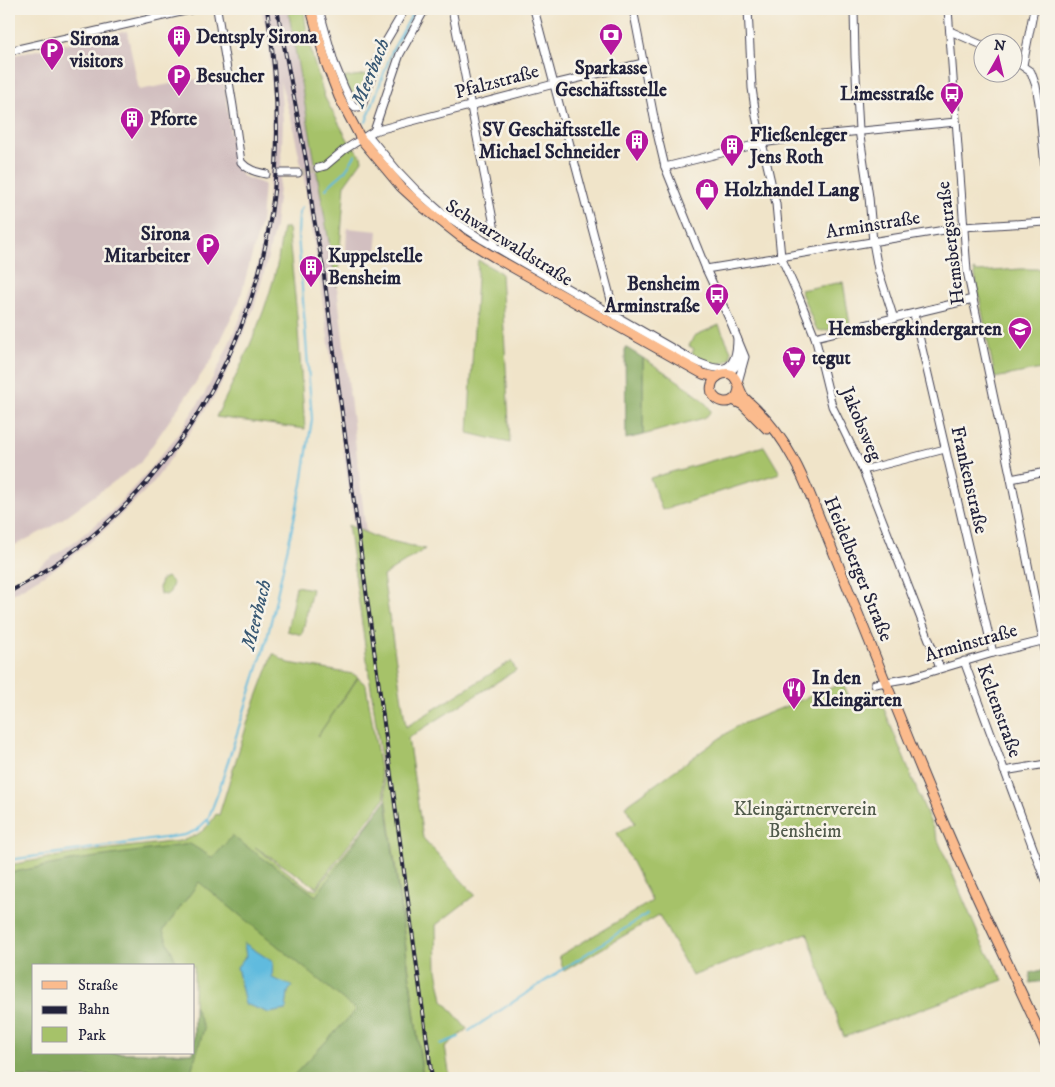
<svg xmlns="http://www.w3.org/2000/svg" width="1055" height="1087" viewBox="0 0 1055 1087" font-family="'IM FELL DW Pica',serif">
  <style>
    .industrial { fill: #d2bfc0 }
    .green { fill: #a6c269; stroke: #647252; fill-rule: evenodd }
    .forest { fill: #84a85d; stroke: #53654c }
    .water { fill: #61bbde; stroke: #426e8c }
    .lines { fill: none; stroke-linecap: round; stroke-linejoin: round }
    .stream { stroke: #61bbde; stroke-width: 2 }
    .minor-tunnel { stroke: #c7bdad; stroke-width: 7; stroke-dasharray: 7 3.5; stroke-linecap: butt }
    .minor-casing { stroke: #413f50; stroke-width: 9 }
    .major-casing { stroke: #413f50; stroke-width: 11 }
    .minor { stroke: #fff; stroke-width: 7 }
    .major { stroke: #fbbb8d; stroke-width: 9 }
    .rail-casing { stroke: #22223b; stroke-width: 4 }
    .rail { stroke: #f7f3e8; stroke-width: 2; stroke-dasharray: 5.5; stroke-linecap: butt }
    .labels { text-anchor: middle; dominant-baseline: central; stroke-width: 5; stroke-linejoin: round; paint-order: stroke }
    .poi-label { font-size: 19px; font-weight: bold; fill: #22223b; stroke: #f7f3e8; text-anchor: start }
    .street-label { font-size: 19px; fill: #22223b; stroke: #f7f3e8 }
    .park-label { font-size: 19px; fill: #505a4b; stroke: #f7f3e8 }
    .water-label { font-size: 20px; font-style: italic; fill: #385874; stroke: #f7f3e8 }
  </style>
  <rect width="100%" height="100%" fill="#f7f3e8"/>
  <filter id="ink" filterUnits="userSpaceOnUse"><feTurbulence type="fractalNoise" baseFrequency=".02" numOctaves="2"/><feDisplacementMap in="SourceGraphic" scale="10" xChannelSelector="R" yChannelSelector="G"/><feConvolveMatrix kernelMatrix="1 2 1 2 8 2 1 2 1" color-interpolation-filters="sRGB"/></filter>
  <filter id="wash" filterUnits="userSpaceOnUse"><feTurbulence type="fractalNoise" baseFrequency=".0096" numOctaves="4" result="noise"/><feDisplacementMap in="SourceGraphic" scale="20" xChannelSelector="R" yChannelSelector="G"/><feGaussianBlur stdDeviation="1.12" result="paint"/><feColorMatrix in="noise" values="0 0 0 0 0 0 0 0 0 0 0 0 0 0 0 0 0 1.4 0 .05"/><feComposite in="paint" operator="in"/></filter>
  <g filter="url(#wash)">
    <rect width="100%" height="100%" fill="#f0e4c9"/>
    <g class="industrial">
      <path d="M 261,9 L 288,9 L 337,287 L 366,533 L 377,604 L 362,585 L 355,528 L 337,409 L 329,343 L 306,189 L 292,122 L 280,81 L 283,122 L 281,168 L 275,226 L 266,265 L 254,307 L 235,355 L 216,394 L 187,436 L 152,484 L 109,526 L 67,561 L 9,596 L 9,586 L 22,578 L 78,539 L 111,512 L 143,477 L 176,437 L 204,395 L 220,364 L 243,312 L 257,266 L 267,207 L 271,169 L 272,92 L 268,34 Z"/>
      <path d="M 127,31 L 139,90 L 223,74 L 234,161 L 242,176 L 264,184 L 261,222 L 239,302 L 212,359 L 140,463 L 51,527 L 9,548 L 9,56 Z"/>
      <path d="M 347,228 L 378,231 L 376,255 L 346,252 Z"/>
    </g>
    <g class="green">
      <path d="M 288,9 L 304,9 L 306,27 L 313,59 L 325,98 L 348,140 L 361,156 L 362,160 L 345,184 L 337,287 Z"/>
      <path d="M 368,74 L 358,103 L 341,78 Z"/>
      <path d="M 283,228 L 288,228 L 297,316 L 305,429 L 216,417 C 239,371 262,323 275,274 C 279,259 280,243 283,228 Z"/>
      <path d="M 478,260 L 501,273 L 510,443 L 468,433 Z"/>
      <path d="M 1021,269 L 1046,269 L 1046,368 L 995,378 L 974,270 L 978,272 Z"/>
      <path d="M 843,282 L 850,325 L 823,331 L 818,330 L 815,326 L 800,290 Z"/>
      <path d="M 719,325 L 731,351 L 731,358 C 718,370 705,361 692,353 L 694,349 L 689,346 L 694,336 Z"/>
      <path d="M 643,358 C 658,368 707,397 711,412 L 704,418 L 643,435 Z"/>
      <path d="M 764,446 L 780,473 L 662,510 L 650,478 Z"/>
      <path d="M 348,525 L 378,538 L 425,549 L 383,576 L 406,727 L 511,661 L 516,670 L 408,738 L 423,838 L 475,895 L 436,925 L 437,970 L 443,1000 L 467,1029 L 445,1047 L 450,1078 L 423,1078 L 387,802 Z"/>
      <path d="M 167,577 L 173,583 L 170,592 L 166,595 L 160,594 L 159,588 L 161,580 Z"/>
      <path d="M 296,586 L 312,589 L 302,635 L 287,631 Z"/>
      <path d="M 273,654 L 275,654 L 281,659 L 289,663 L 353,674 L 358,677 L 317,737 L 358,678 L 366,685 L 385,798 L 316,887 L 255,847 L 310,889 L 316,889 L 378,811 L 382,811 L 421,1078 L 9,1078 L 9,865 L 83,852 L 180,841 C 197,837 208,829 216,814 L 219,815 L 249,718 ZM 34,966 L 194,966 L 194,1053 L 34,1053 Z"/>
      <path d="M 843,683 L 852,704 L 878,694 L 921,800 L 982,943 L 1003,980 L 844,1037 L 807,933 L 692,976 L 659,915 L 564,971 L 559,956 L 652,901 L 617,833 L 635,823 L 625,806 L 737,726 Z"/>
    </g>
    <g class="forest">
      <path d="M 625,347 L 643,358 L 643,435 L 626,439 Z"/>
      <path d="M 386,800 L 423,1078 L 291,1078 L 356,1010 L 199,882 L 163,931 L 178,966 L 34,966 L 34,1053 L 194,1053 L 194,1005 L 204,1029 L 189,1078 L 9,1078 L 9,873 L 76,860 L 190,844 L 213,858 L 232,836 L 316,896 Z"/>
      <path d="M 1046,969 L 1046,981 L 1030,983 L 1030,973 Z"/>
    </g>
    <path class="water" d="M 244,943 L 273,962 L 272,978 L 292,986 L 288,992 L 286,1010 L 269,1013 L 245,1004 L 237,967 L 246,956 Z"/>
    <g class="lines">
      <g class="stream">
        <path d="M 366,122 L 392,51 L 415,9"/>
        <path d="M 326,189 C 331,183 336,179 342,174 C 348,169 351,162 355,155"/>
        <path d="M 208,819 L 209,824"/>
        <path d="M 9,860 L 185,835 L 197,830 L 208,819 L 218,793 L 267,639 L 302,484 L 312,419 L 298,235 L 299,213 L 302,207"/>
        <path d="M 469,1031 L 647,914"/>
        <path d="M 441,1044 L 459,1037"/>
      </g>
    </g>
  </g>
  <g filter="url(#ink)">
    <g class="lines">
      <path class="minor-tunnel" d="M 298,173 L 318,168"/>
      <g class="minor-casing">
        <g id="minor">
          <path d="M 217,9 L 233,106 L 241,162 C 248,170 256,172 266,174"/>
          <path d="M 319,9 L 334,62 L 344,87 L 352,104 L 355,107 L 359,107 L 363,103 L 378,58 L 385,43 L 405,9"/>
          <path d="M 452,9 L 494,225 L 494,246"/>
          <path d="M 534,9 L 610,296 L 614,314"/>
          <path d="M 633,9 L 657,133 L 665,167 L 706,269 L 731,323 L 745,357 L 738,382"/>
          <path d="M 748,9 L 752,88 L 756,116 L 776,204 L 781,257 L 799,297 L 815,337 L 832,406 L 863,470 L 940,668"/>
          <path d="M 854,9 L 855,57 L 859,130 L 869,197 L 873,242 L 878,269 L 894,319"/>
          <path d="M 948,9 L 967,271 L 1011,479 L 1046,655"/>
          <path d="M 950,31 L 982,45"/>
          <path d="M 9,51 L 194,9"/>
          <path d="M 1012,59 L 1031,72 L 1036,86 L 1039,103 L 1046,178"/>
          <path d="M 1023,65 L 1034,9"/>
          <path d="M 374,131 L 400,54 L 425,9"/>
          <path d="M 368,135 L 397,170 L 417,191 L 442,213 L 483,240 L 691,359 C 718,372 737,377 737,338"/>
          <path d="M 665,167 L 762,143 L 810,136 L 956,122"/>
          <path d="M 318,168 L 325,166 L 344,150 L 374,131 L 554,84 L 643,63"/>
          <path d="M 279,173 L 298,173"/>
          <path d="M 706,269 L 963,227 L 1046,222"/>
          <path d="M 914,314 L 993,653"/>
          <path d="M 815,337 L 973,299"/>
          <path d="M 725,374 C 735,371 739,363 741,353"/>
          <path d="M 863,470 L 945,449"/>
          <path d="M 1011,479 L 1046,472"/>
          <path d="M 964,661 L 1046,883"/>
          <path d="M 875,684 L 910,678 L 993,653 L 1046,640"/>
          <path d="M 1004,771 L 1046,764"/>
        </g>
      </g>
      <g class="major-casing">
        <g id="major">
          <path d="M 311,9 L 326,63 L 339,97 L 361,139 L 401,187 L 424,208 L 461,237 L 494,257 L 703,374 L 717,377"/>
          <path d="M 739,388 C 737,411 706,403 712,384 C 713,380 716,377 720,375 C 738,368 737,388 744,397 C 748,402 754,406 758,411 C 786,438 802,474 816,509 C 844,578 871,647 899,715 C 915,755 931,794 948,833 C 979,905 1014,975 1046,1046"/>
          <path d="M 733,400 L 743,405 L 767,429"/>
        </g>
      </g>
      <use href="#minor" class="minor"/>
      <use href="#major" class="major"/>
      <g class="rail-casing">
        <g id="rail">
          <path d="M 277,9 L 307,165 L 313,213 L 323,268 L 344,428 L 432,1078"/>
          <path d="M 9,592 C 165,509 266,343 276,167 C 279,114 275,61 267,9"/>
        </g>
      </g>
      <use href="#rail" class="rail"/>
    </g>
  </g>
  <defs>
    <g id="bank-pin" transform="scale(1.25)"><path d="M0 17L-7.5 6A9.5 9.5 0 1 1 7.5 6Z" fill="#b5179e" stroke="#f7f3e8"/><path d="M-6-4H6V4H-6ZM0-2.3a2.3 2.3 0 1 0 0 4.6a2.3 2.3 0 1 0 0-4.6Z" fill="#fff"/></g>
    <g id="building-pin" transform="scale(1.25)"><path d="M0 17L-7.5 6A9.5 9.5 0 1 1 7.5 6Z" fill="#b5179e" stroke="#f7f3e8"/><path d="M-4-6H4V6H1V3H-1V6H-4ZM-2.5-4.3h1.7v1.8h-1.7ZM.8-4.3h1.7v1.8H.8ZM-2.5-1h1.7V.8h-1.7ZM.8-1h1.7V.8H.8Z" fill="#fff"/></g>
    <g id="parking-pin" transform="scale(1.25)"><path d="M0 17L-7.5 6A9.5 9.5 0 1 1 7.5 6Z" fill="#b5179e" stroke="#f7f3e8"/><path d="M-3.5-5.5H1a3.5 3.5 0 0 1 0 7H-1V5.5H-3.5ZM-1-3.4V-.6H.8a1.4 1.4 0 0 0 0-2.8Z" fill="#fff"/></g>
    <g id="bus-pin" transform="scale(1.25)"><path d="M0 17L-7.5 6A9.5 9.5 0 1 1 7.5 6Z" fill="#b5179e" stroke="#f7f3e8"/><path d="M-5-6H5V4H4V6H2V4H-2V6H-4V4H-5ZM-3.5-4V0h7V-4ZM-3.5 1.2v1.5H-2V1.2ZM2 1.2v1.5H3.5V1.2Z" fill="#fff"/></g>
    <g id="shop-pin" transform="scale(1.25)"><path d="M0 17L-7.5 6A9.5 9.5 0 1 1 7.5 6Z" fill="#b5179e" stroke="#f7f3e8"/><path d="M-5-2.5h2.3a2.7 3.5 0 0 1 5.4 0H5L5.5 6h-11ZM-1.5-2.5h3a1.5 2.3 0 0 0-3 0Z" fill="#fff"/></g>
    <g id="school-pin" transform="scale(1.25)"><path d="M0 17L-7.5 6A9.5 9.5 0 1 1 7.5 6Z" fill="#b5179e" stroke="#f7f3e8"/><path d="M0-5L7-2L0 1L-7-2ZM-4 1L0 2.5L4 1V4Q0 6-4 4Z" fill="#fff"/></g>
    <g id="supermarket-pin" transform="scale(1.25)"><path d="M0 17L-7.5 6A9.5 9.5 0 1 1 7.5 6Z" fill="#b5179e" stroke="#f7f3e8"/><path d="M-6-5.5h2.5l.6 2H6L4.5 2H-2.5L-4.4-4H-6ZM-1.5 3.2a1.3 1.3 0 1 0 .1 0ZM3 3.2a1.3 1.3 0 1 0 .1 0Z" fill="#fff"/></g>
    <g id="restaurant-pin" transform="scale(1.25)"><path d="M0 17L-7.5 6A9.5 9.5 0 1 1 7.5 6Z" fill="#b5179e" stroke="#f7f3e8"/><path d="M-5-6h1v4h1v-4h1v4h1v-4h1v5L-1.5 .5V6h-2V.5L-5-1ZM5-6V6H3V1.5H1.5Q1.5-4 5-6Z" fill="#fff"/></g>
  </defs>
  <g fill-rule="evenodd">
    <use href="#bank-pin" x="611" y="35"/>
    <use href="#building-pin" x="179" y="37"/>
    <use href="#parking-pin" x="52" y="50"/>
    <use href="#parking-pin" x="179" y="76"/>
    <use href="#bus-pin" x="952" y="94"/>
    <use href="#building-pin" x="132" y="119"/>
    <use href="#building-pin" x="637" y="141"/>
    <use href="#building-pin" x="732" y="146"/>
    <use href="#shop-pin" x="707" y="190"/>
    <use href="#parking-pin" x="208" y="245"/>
    <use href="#building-pin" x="311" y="267"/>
    <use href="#bus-pin" x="717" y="295"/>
    <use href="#school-pin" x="1020" y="329"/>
    <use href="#supermarket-pin" x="794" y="358"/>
    <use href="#restaurant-pin" x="794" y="689"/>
  </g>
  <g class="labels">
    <g class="poi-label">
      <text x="196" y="37">Dentsply Sirona</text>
      <text x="70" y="39">Sirona<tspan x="70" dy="22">visitors</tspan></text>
      <text x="611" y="68" text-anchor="middle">Sparkasse<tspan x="611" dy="22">Geschäftsstelle</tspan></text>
      <text x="196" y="76">Besucher</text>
      <text x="934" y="94" text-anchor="end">Limesstraße</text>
      <text x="150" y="119">Pforte</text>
      <text x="620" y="130" text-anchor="end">SV Geschäftsstelle<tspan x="620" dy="22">Michael Schneider</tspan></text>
      <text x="750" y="135">Fließenleger<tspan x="750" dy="22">Jens Roth</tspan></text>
      <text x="724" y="190">Holzhandel Lang</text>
      <text x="190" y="234" text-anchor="end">Sirona<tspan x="190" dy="22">Mitarbeiter</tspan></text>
      <text x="328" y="256">Kuppelstelle<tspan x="328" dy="22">Bensheim</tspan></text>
      <text x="700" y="284" text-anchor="end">Bensheim<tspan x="700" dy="22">Arminstraße</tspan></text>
      <text x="1002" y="329" text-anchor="end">Hemsbergkindergarten</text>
      <text x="812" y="358">tegut</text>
      <text x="812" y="678">In den<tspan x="812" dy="22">Kleingärten</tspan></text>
    </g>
    <g class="street-label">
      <text transform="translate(497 82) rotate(-15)">Pfalzstraße</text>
      <text transform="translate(873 225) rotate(-9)">Arminstraße</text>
      <text transform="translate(509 243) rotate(32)">Schwarzwaldstraße</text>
      <text transform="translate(951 243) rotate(-97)">Hemsbergstraße</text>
      <text transform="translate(861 424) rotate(67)">Jakobsweg</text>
      <text transform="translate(969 480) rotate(77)">Frankenstraße</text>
      <text transform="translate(858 569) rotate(68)">Heidelberger Straße</text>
      <text transform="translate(971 643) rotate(-16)">Arminstraße</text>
      <text transform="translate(999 711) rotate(70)">Keltenstraße</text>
    </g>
    <g class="park-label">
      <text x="805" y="809">Kleingärtnerverein<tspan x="805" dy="22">Bensheim</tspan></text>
    </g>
    <g class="water-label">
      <text transform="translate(371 73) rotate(-68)">Meerbach</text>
      <text transform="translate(257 615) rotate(-76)">Meerbach</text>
    </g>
  </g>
  <rect width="1055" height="1087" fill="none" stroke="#f7f3e8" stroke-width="30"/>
  <rect x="32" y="964" width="162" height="90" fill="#f7f3e8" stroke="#a29fa3"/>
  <rect x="42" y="981" width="25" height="8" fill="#fbbb8d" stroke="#a29fa3"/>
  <text x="78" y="990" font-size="15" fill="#22223b">Straße</text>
  <rect x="42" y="1006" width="25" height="8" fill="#22223b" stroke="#a29fa3"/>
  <text x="78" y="1014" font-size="15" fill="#22223b">Bahn</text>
  <rect x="42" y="1027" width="25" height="15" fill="#a6c269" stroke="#a29fa3"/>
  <text x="78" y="1040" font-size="15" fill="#22223b">Park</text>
  <g transform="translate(998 58) rotate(8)"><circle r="24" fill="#f7f3e8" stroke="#a29fa3"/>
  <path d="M0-4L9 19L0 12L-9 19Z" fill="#b5179e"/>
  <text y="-8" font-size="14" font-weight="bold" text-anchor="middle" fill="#22223b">N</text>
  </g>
</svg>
